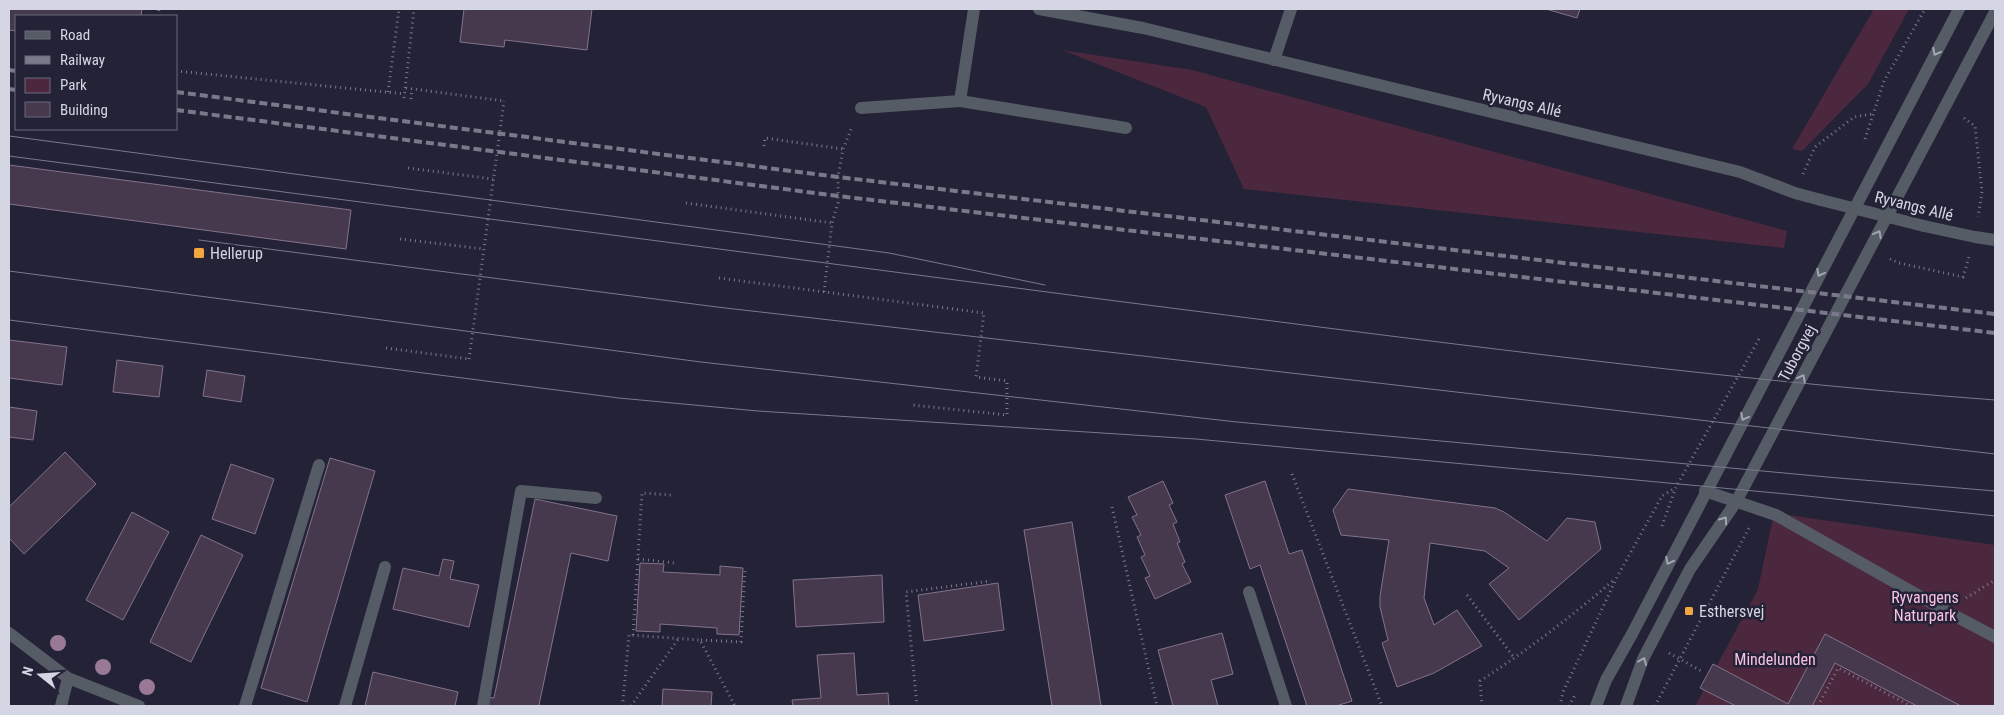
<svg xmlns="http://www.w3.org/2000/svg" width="2004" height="715" viewBox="0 0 2004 715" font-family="'Roboto Condensed',sans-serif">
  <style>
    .green { fill: #4c283e }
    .building { fill: #46394e; stroke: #82738a }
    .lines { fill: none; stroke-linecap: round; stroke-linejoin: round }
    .path { stroke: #7a7a8c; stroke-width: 3; stroke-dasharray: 1 4; stroke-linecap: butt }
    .minor { stroke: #555c65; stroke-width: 12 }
    .tram { stroke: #79798b; stroke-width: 1 }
    .rail { stroke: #79798b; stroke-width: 4; stroke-dasharray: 8 4; stroke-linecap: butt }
    .path-bridge { stroke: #7a7a8c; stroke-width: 3; stroke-dasharray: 1 4; stroke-linecap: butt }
    .minor-bridge { stroke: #555c65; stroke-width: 12 }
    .tree { fill: #997995 }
    .oneway { stroke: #a2a5b1 }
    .poi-dot { fill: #f1a640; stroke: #232237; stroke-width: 2 }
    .labels { text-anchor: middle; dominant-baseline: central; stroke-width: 5; stroke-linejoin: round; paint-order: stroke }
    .street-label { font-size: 16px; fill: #d5d6e4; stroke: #232237 }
    .poi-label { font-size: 16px; fill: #d5d6e4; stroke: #232237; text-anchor: start }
    .park-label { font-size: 16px; fill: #fac1e2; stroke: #232237 }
  </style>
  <rect width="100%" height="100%" fill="#232237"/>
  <g class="green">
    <path d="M 1874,9 L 1909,9 L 1868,84 L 1802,151 L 1792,149 Z"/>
    <path d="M 1062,50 L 1192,70 L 1787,231 L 1784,248 L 1244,189 L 1206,107 Z"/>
    <path d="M 1774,513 L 1995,545 L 1995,706 L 1695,706 L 1758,589 Z"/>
  </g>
  <g class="building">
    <path d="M 9,9 L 142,9 L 141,16 L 16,16 L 16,31 L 9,30 Z"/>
    <path d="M 464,9 L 592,9 L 587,50 L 505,40 L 504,47 L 460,42 Z"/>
    <path d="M 1546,9 L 1580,9 L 1577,18 Z"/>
    <path d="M 9,165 L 351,210 L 346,249 L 9,204 Z"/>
    <path d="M 9,340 L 67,347 L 62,385 L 9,378 Z"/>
    <path d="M 117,360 L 163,366 L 159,397 L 113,392 Z"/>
    <path d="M 207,370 L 245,376 L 241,402 L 203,396 Z"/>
    <path d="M 9,407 L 37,411 L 33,440 L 9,437 Z"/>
    <path d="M 65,452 L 96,484 L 24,554 L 9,538 L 9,507 Z"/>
    <path d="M 330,458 L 375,471 L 307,702 L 261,688 Z"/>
    <path d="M 231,464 L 274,479 L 255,534 L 212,519 Z"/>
    <path d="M 1163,481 L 1173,503 L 1169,505 L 1177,522 L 1173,524 L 1180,542 L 1177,543 L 1185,562 L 1182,564 L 1191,582 L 1155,599 L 1145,578 L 1150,576 L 1141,557 L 1145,555 L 1137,537 L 1141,535 L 1132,517 L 1137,515 L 1128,497 Z"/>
    <path d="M 1265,481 L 1289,554 L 1302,550 L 1352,701 L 1336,706 L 1307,706 L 1260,565 L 1250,569 L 1225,495 Z"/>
    <path d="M 1348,489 L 1495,508 L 1504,512 L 1547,541 L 1567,518 L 1595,522 L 1601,549 L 1519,620 L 1489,584 L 1509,568 L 1485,551 L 1430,543 L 1424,598 L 1434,625 L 1457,610 L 1482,646 L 1434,673 L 1397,687 L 1382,643 L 1388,640 L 1380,607 L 1380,596 L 1389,540 L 1341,535 L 1333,510 Z"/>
    <path d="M 535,499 L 617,516 L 608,561 L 571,553 L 539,705 L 544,706 L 486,706 L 487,697 L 494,698 Z"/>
    <path d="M 132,512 L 169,532 L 123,620 L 86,600 Z"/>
    <path d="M 1072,522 L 1101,706 L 1052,706 L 1024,530 Z"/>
    <path d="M 201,535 L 243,555 L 191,662 L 150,642 Z"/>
    <path d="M 443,559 L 454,561 L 450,579 L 479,585 L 469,627 L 393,609 L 403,568 L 439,576 Z"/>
    <path d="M 640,563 L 664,564 L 663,572 L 720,575 L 720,566 L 743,568 L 739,635 L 717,634 L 717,628 L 660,624 L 660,632 L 636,631 Z"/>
    <path d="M 882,575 L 884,622 L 796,627 L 793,580 Z"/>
    <path d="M 998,583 L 1004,630 L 924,641 L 918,595 Z"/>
    <path d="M 1222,633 L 1233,674 L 1211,680 L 1218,706 L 1173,706 L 1158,650 Z"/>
    <path d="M 1825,634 L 1961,706 L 1917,706 L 1835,663 L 1812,706 L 1736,706 L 1700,688 L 1713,664 L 1788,704 Z"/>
    <path d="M 854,653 L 857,695 L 888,693 L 889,706 L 793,706 L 792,700 L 821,698 L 817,655 Z"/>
    <path d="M 373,672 L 458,692 L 455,706 L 365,706 Z"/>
    <path d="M 663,689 L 712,692 L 711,706 L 662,706 Z"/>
  </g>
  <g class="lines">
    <g class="path">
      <path d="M 158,16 L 159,9"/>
      <path d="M 176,71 L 405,94"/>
      <path d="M 406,88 L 504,101"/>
      <path d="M 388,92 L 399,9"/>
      <path d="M 404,98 L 414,9"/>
      <path d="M 411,99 L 412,89"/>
      <path d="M 1964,118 L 1975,126 L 1982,192 L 1978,217"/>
      <path d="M 1865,139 L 1884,81 L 1925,9"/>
      <path d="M 764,146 L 765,138 L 843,149"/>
      <path d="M 408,168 L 493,179"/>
      <path d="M 1803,174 L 1815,147 L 1854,117 L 1872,114"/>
      <path d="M 686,203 L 832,223"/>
      <path d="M 400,239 L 484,249"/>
      <path d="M 1890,259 L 1899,263 L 1963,277 L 1969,257"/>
      <path d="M 719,278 L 984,313 L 976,377 L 1007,381 L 1007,415 L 912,405"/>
      <path d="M 824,292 L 832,223 L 838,203 L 838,177 L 843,149 L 852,127"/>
      <path d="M 386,348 L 469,359"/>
      <path d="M 1292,474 L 1382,706"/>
      <path d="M 1112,507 L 1157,706"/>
      <path d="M 1662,526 L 1676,487 L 1759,339"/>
      <path d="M 638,559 L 675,563"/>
      <path d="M 1467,595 L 1515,659"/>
      <path d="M 1966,598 L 1995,580"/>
      <path d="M 633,635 L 642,493 L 671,495"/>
      <path d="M 701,640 L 741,642 L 745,571"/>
      <path d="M 1669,653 L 1703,672"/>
      <path d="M 624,706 L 623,701 L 629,635 L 700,640 L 735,706"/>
      <path d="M 631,706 L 679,638"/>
      <path d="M 917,706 L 906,592 L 991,581"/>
      <path d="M 1482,706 L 1480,681 C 1528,650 1572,616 1615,579"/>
      <path d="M 1560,706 L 1563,692 L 1617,577 L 1662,496 L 1675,488"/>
      <path d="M 1569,706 L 1575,695"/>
      <path d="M 1655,706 L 1749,528"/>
      <path d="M 1818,706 L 1838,668 L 1911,706"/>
    </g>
    <g class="minor">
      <path d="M 1039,9 L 1143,28 L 1740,172 L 1795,193 L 1821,200"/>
      <path d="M 1274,60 L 1291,9"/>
      <path d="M 960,101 L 1126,128"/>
      <path d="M 861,108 L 960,101 L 974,9"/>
      <path d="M 1924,226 L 1975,237 L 1995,240"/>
      <path d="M 1705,491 L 1776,515 L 1944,610 L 1995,637"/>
      <path d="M 1249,592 L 1286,706"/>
      <path d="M 9,633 L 68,678 L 139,706"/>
      <path d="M 61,706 L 68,678"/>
      <path d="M 245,706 L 319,465"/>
      <path d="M 345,706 L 385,567"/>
      <path d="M 483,706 L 521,491 L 596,498"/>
      <path d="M 1596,706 L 1606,680 L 1632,634 L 1959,9"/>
      <path d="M 1626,706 L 1643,659 L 1690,569 L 1736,502 L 1995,12"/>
    </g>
    <g class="tram">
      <path d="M 9,136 L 889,253 L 1045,285"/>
      <path d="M 9,156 C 378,204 747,253 1116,301 C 1408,338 1701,378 1995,400"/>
      <path d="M 199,240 L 717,307 L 1995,454"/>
      <path d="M 9,271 L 701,362 L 1237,422 L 1827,477 L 1995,491"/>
      <path d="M 9,320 L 619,398 L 758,411 L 1196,439 L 1797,495 L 1995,516"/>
    </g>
    <g class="rail">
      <path d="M 9,70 L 16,71"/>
      <path d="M 9,89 L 16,90"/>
      <path d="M 176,92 L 838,177 L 1995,314"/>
      <path d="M 176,110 L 838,196 L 1995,333"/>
    </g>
    <path class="path-bridge" d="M 469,359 L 504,101"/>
    <path class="minor-bridge" d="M 1821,200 L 1924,226"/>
  </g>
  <g class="tree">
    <circle cx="58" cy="643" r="8"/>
    <circle cx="103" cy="667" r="8"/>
    <circle cx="147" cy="687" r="8"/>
  </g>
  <defs><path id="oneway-chevron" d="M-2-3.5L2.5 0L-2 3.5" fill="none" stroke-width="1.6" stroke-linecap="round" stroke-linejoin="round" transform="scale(1.25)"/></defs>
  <g class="oneway">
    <use href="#oneway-chevron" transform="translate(1936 52) rotate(118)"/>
    <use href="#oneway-chevron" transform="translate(1878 234) rotate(-62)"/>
    <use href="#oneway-chevron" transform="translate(1820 273) rotate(118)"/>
    <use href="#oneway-chevron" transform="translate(1802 378) rotate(-62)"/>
    <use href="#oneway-chevron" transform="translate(1744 417) rotate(118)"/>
    <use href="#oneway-chevron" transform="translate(1724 520) rotate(-55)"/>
    <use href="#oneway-chevron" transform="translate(1669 561) rotate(117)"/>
    <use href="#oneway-chevron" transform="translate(1643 661) rotate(-67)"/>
  </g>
  <g class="poi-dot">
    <rect x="193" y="247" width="12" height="12" rx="2.5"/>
    <rect x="1684" y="606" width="10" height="10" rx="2.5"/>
  </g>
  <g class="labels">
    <g class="street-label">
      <text transform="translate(1522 103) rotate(13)">Ryvangs Allé</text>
      <text transform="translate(1914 206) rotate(14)">Ryvangs Allé</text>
      <text transform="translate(1797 353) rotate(-62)">Tuborgvej</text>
    </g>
    <g class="poi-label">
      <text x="210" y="253">Hellerup</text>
      <text x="1699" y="611">Esthersvej</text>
    </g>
    <g class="park-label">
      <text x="1925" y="597">Ryvangens<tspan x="1925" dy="18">Naturpark</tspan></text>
      <text x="1775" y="659">Mindelunden</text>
    </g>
  </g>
  <rect width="2004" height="715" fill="none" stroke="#d5d6e4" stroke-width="20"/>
  <rect x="15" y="15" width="162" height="115" fill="#232237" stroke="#6a6a7c"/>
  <rect x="25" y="31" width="25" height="8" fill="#555c65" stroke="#6a6a7c"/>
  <text x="60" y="40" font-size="15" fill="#d5d6e4">Road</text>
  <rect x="25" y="56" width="25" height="8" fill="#79798b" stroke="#6a6a7c"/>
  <text x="60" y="65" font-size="15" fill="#d5d6e4">Railway</text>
  <rect x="25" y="78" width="25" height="15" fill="#4c283e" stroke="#6a6a7c"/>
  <text x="60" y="90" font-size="15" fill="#d5d6e4">Park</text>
  <rect x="25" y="102" width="25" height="15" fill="#46394e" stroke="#6a6a7c"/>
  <text x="60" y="115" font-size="15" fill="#d5d6e4">Building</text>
  <g transform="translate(40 675) rotate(287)" stroke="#232237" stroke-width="4" paint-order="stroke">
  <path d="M0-4L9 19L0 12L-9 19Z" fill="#d5d6e4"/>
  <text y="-8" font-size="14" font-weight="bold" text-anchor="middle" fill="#d5d6e4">N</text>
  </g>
</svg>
